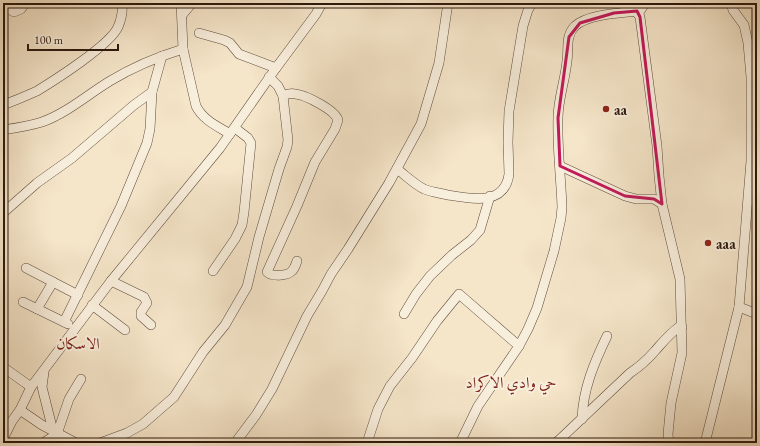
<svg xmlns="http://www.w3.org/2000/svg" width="760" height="446" viewBox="0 0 760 446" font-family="'EB Garamond',Amiri,serif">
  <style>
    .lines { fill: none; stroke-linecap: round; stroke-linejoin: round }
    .minor-casing { stroke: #5e4b3c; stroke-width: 10 }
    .minor { stroke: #f8eedc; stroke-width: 9 }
    .marked { fill: none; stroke: #c2185b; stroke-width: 3; stroke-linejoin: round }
    .poi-dot { fill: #8f2418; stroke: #f8eedc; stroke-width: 1.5 }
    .labels { text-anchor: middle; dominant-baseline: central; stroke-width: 4; stroke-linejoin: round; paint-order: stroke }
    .poi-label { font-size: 15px; font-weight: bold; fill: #2c180d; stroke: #f8eedc; text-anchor: start }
    .neighbourhood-label { font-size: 16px; fill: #7a1f14; stroke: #f8eedc }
  </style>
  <rect width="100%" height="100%" fill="#f5e5c9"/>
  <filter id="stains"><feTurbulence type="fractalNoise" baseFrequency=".005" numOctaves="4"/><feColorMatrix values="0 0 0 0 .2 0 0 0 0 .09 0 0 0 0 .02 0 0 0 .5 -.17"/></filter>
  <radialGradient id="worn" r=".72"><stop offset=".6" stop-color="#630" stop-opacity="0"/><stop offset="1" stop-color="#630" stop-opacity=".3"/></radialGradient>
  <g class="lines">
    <g class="minor-casing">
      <g id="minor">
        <path d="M 6,3 L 7,8 L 14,12 L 21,9 L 25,3"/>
        <path d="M 181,3 L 183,49 L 196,106 C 203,120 217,126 230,134"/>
        <path d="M 631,3 L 640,17 L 657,146 L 659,176 L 662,204 L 680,279 L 682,353 L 671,403 L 668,434 L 669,443"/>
        <path d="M 638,14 L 645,3"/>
        <path d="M 182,15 L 192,3"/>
        <path d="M 199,33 L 224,40 L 230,43 L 239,54 L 276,68"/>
        <path d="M 283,96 C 287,94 291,93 295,94 C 306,95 335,110 338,120 L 335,129 L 315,162 L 297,206 L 267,272 C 271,277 288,276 292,271 C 295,268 296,264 297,261"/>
        <path d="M 3,105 C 14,101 26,96 37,91 C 55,80 110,45 118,27 C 121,20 123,11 122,3"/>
        <path d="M 3,130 C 16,128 29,126 42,122 C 67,113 87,95 110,81 C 133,67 157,57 183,49"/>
        <path d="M 560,166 L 625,196 L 636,199 L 654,199 L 662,204"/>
        <path d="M 397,169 C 405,175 414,184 424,189 C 431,192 440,193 448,195 C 471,199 505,206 509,174 L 508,142 L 509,111 L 523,26 L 528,10 L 532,3"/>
        <path d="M 3,213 L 37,183 L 72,158 L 134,105 L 152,92"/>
        <path d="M 26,268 L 78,295"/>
        <path d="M 213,271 L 235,239 L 242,225 L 244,212 L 251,143 L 248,138 L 235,128"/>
        <path d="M 111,281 L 144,297 L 147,303 L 141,312 L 141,316 L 151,325"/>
        <path d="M 23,302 L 68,324"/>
        <path d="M 92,305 L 125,330"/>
        <path d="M 739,307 L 757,314"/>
        <path d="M 37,309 L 53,282"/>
        <path d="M 404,314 L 416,294 L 430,276 L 452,255 L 471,240 L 480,230 L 490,196"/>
        <path d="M 64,322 L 121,206 L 147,143 L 150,129 L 152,92 L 162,56"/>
        <path d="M 3,367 L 31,387"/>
        <path d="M 44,372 L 42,387 L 53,431"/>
        <path d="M 20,410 L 42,425 L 76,443"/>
        <path d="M 582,419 C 583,389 594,363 607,336"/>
        <path d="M 3,439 L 12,421 L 20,410 L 31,387 L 111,281 L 220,148 L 276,68 L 316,14 L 322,3"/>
        <path d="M 43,443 L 57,434 L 69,399 L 81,379"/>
        <path d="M 100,443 L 127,433 L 143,424 L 174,397 L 203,352 L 225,325 L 247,287 L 259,237 L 279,169 L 287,147 L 288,140 L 283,96 L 278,86 L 269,77"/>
        <path d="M 235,443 L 256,415 L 272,389 L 307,316 L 322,291 L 331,274 L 348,249 L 389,183 L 421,124 L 439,63 L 448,3"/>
        <path d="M 367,443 L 378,409 L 390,386 L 412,358 L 437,321 L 459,294 L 519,346"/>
        <path d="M 460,443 L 478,406 L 519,346 L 528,329 L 537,308 L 554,251 L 561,218 L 562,207 C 561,178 557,148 558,118 C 558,99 565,81 567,61 C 569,49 565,36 575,26 C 588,14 620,13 637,11"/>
        <path d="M 556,443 L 630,373 C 639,367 647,360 654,352 C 663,342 669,334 679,327 L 682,327"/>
        <path d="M 705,443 L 739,307 L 751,161 L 751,77 L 748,43 L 744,25 L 733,10 L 731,3"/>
      </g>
    </g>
    <use href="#minor" class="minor"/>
  </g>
  <path class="marked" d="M 637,11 L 640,17 L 662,204 L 654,199 L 625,196 L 560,166 L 558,118 L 569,37 L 580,23 L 614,13 Z"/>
  <g class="poi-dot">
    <circle cx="606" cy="109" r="4"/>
    <circle cx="708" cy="243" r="4"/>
  </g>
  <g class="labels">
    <g class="poi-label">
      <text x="614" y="109">aa</text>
      <text x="716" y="243">aaa</text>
    </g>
    <g class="neighbourhood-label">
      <text x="78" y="343">الاسكان</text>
      <text x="511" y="382">حي وادي الاكراد</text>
    </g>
  </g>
  <rect width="760" height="446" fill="none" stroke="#f5e5c9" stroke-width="16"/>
  <rect x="4" y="4" width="752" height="438" fill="none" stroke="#2c180d" stroke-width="2"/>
  <rect x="8" y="8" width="744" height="430" fill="none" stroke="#2c180d"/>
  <path d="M28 44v6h90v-6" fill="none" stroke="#2c180d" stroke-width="2"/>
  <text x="34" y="44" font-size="12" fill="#2c180d" stroke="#f8eedc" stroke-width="3" paint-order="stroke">100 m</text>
  <rect width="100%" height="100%" filter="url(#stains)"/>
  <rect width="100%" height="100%" fill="url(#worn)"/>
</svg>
